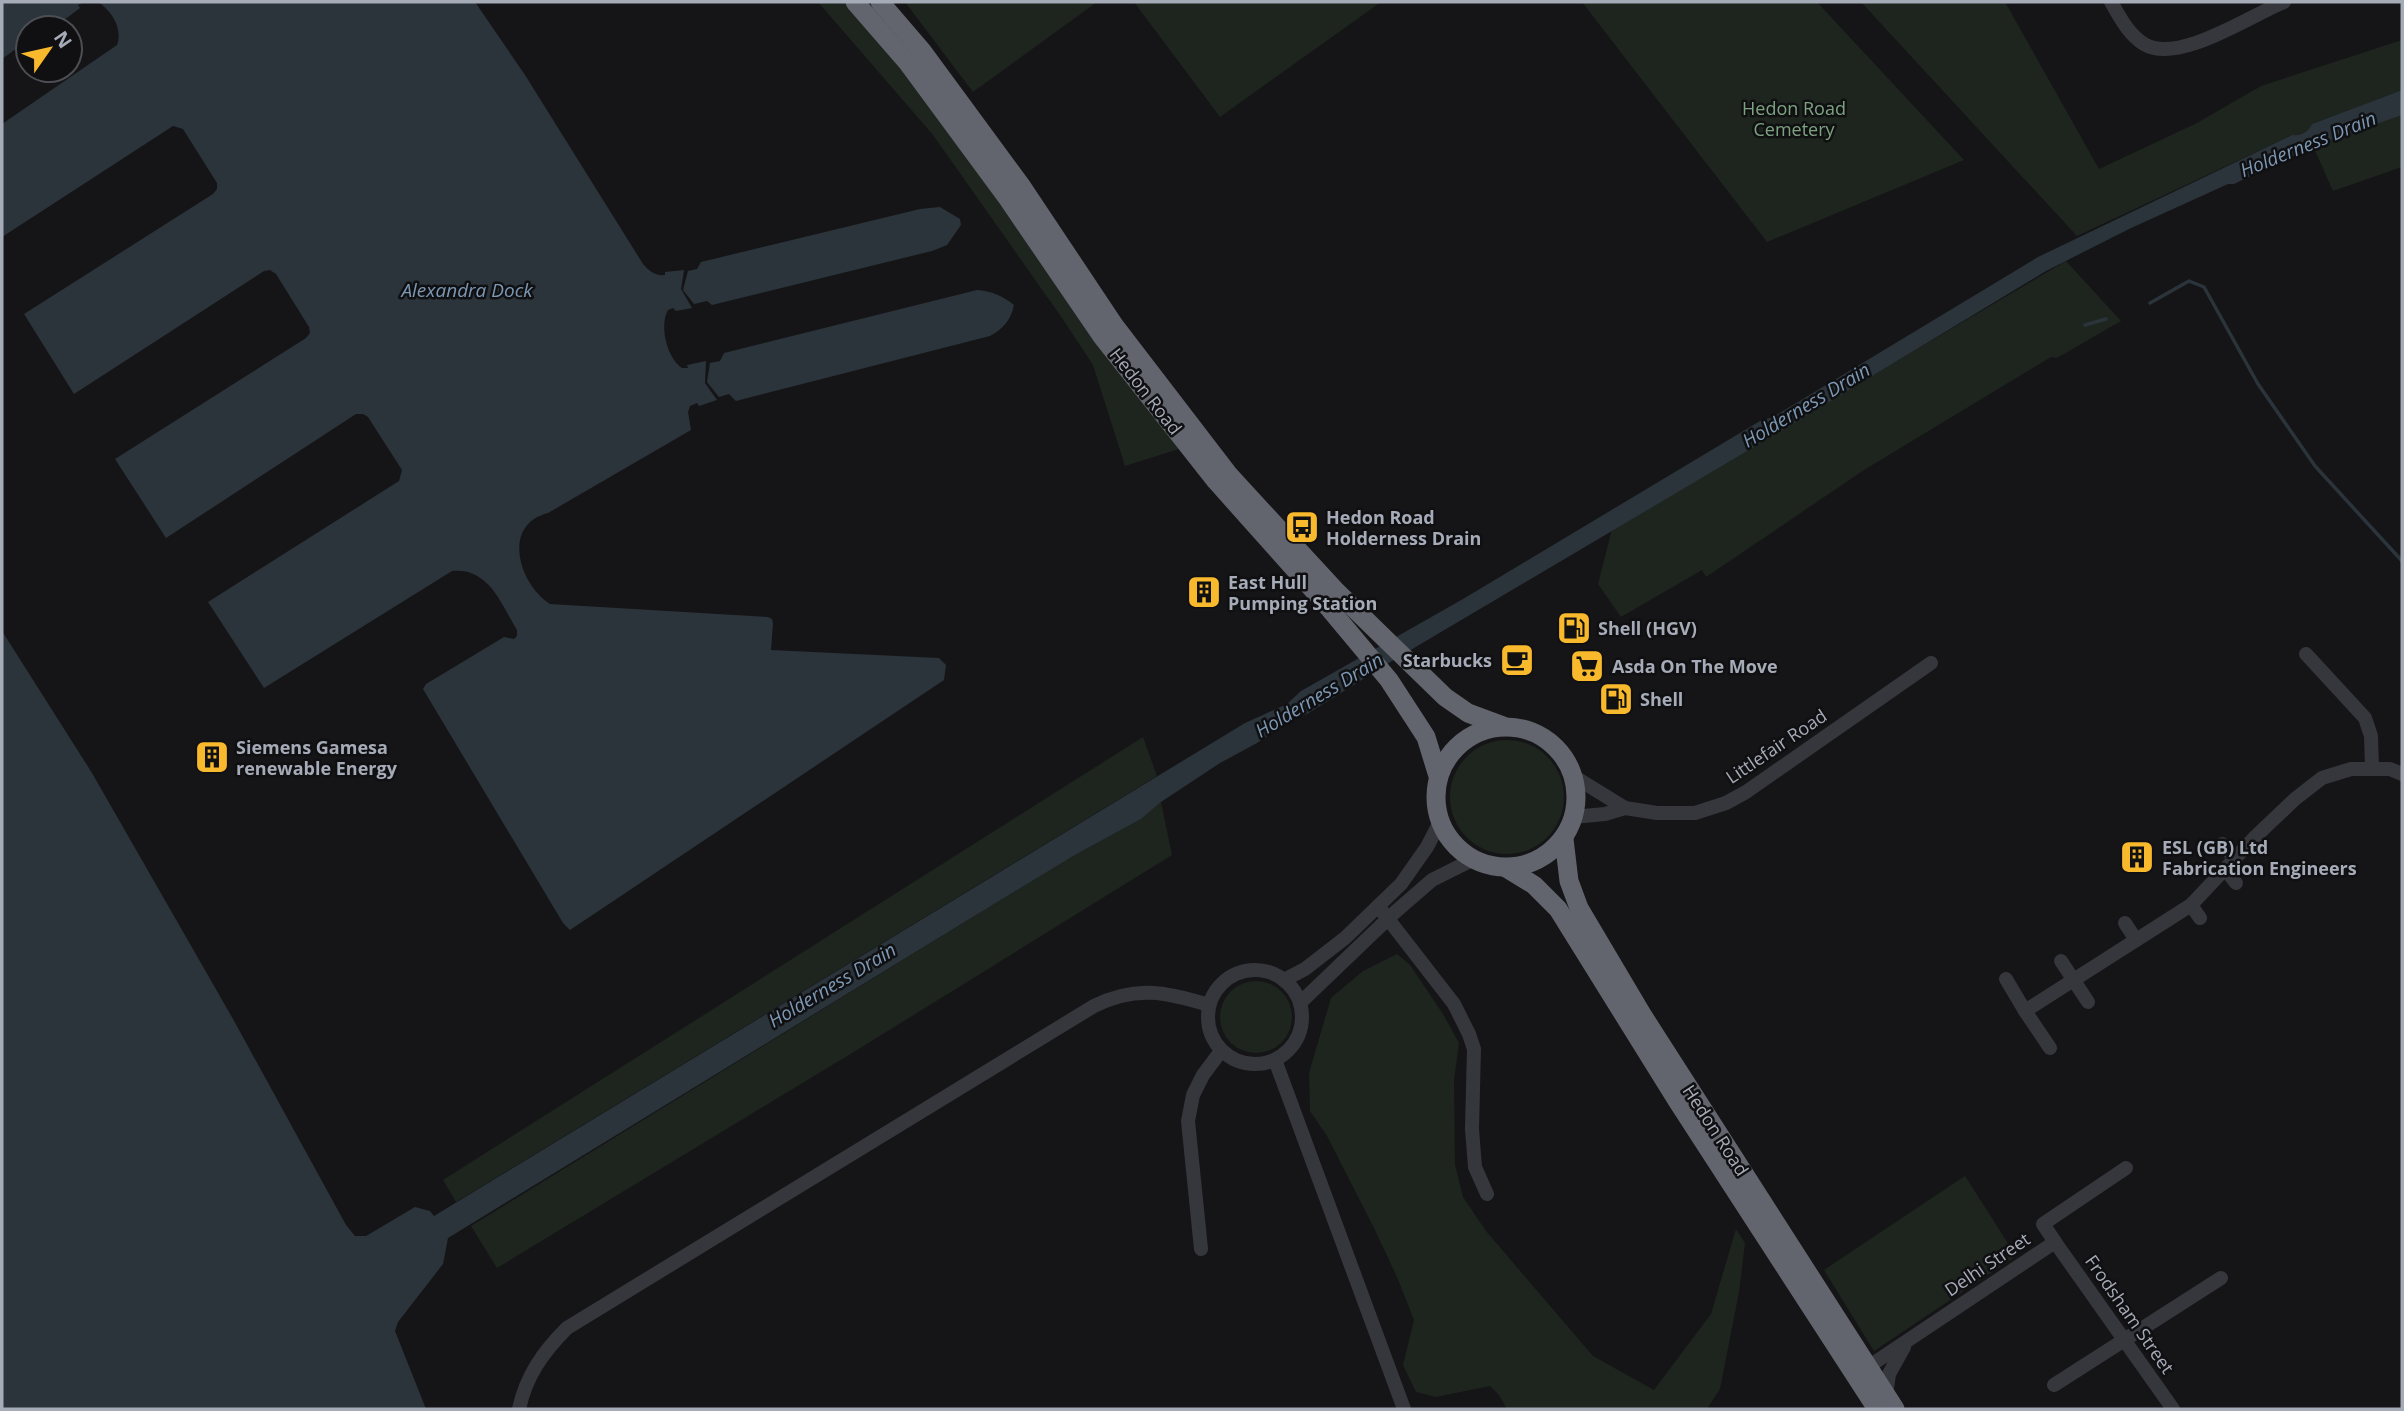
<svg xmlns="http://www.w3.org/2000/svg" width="2404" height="1411" viewBox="0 0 2404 1411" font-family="'Open Sans',sans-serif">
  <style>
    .green { fill: #1d251e }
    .water { fill: #2b343b }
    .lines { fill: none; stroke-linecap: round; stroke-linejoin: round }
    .stream { stroke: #2b343b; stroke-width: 3.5 }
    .minor { stroke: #36373c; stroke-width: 14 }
    .highway { stroke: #62656d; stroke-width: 19 }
    .labels { text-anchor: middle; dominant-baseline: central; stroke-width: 5; stroke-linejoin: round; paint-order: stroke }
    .park-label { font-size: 18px; fill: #7da380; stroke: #101012 }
    .street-label { font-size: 18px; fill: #a6abb8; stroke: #101012 }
    .poi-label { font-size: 18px; font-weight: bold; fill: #a6abb8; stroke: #101012; text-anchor: start }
    .water-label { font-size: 19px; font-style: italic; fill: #7c98b4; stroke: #101012 }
  </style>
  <rect width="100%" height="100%" fill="#151517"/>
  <g class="green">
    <path d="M 818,2 L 850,2 L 904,65 L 1179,449 L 1125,466 L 1093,365 L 1062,318 L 933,135 Z"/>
    <path d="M 905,2 L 1097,2 L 973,92 Z"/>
    <path d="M 1134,2 L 1381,2 L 1220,117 Z"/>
    <path d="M 1582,2 L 1817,2 L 1964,160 L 1767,242 Z"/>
    <path d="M 1861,2 L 2005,2 L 2099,169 L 2197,123 L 2261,86 L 2402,40 L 2402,90 L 2312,124 C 2308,132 2300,136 2292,135 L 2077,236 Z"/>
    <path d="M 2402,114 L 2402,167 L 2333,191 L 2313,146 Z"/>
    <path d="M 2066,261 L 2121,321 L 2057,358 L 2051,357 L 1864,470 L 1706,577 L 1702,570 L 1621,617 L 1598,584 L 1612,529 Z"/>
    <path d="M 1143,737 L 1157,776 L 456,1202 L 443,1180 Z"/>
    <circle cx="1507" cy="797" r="57"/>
    <path d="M 1161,802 L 1172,855 L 862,1047 L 497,1268 L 471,1226 L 940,937 L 1075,855 L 1141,819 Z"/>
    <path d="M 1397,954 L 1410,965 L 1443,1014 L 1459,1043 L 1454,1080 L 1455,1165 L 1463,1197 L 1486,1231 L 1593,1356 L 1654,1390 L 1711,1314 L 1736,1229 L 1745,1243 L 1739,1292 L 1720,1389 L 1707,1409 L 1507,1409 L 1499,1395 L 1490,1386 L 1436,1397 L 1416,1392 L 1403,1365 L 1414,1320 L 1397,1277 L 1374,1228 L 1327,1136 L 1310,1111 L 1309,1073 L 1331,998 L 1363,971 Z"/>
    <circle cx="1256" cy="1017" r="36"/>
    <path d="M 1965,1176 L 2016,1256 L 1874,1351 L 1824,1270 Z"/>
  </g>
  <g class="water">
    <path d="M 84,2 L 78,5 L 80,8 L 64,20 L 55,21 L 45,28 L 28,28 L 28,40 L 2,59 L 3,2 Z"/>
    <path d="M 98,2 L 475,2 L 525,75 L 643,264 C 649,271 655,276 665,275 L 665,272 L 684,270 L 681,289 L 692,308 L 676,311 L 673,308 L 668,310 C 659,326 667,358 682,368 L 688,368 L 687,365 L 706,361 L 705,383 L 717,400 L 699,406 L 697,403 L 690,406 L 688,412 L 691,430 L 548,513 C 501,525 519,584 550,604 L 768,617 L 772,619 L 773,623 L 771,650 L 939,658 L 946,665 L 944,680 L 570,930 L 563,923 L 423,689 L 426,684 L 504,637 L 514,639 L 517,636 L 517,630 C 501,604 489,567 452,571 L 264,688 L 208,602 L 399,481 L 402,470 L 368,417 L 363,414 L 356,414 L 166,538 L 115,459 L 306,338 L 310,333 L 309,327 L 276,274 L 270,270 L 264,271 L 74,394 L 24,314 L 213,194 L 217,189 L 217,183 L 183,129 L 173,126 L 2,237 L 2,124 L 117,45 C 123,29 112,11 98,2 Z"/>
    <path d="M 2402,90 L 2402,115 L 2313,146 L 2234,184 L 2228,184 L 2129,229 L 2046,271 L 1781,431 L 1392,661 L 1307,714 L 1294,718 L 1257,743 L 1220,763 L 1161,802 L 1141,819 L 1075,855 L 940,937 L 448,1238 L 443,1264 L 398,1322 L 395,1331 L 426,1409 L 2,1409 L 2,631 L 92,773 L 233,1019 L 346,1225 L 355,1236 L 366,1236 L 415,1207 L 430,1211 L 434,1216 L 1245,723 L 1287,704 L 1301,691 L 1463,599 L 1760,421 L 1773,417 L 2038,257 L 2292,135 C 2301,136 2308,132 2312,124 Z"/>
    <path d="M 940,207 L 960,219 L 961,225 L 947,245 L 932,251 L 712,305 L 707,301 L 694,304 L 683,290 L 688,271 L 697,269 L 701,262 L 920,209 Z"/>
    <path d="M 977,290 C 991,291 1003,296 1014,305 C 1011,320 1003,329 990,336 L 736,401 L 729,394 L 719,397 L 707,382 L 710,363 L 720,361 L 724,353 Z"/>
  </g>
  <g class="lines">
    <g class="stream">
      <path d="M 2150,303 L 2189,281 L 2204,287 L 2258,384 L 2315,466 L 2402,561"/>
      <path d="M 2085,325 L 2106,319"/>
    </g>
    <g class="minor">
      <path d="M 2111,2 C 2120,17 2128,34 2144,44 C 2178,65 2251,15 2284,2"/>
      <path d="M 2306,654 L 2365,718 L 2371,736 L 2372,768"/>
      <path d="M 1573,776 L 1625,808 L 1657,813 L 1695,813 L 1726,803 L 1746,792 L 1931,663"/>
      <path d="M 1573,817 L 1605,814 L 1625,808"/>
      <path d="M 2222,844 L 2235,858"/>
      <path d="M 2225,869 L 2236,883"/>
      <path d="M 2191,905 L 2200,918"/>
      <path d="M 1378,906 L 1454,1004 L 1469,1034 L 1474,1049 L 1472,1129 L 1475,1167 L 1487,1194"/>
      <path d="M 2125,923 L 2136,940"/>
      <path d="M 2061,961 L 2088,1002"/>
      <circle cx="1255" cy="1017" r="47"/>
      <path d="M 2006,979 L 2025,1011 L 2191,905 L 2255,837 L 2295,799 L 2322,778 L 2351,769 L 2390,769 L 2402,774"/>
      <path d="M 1284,980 L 1305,969 L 1345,938 L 1401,884 L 1427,847 L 1440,822"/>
      <path d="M 1300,1003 L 1394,913 L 1432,880 L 1472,860"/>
      <path d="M 2025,1011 L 2050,1048"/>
      <path d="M 1275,1060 L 1404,1409"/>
      <path d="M 2055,1242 L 2173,1409"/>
      <path d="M 1201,1249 L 1188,1121 L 1193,1095 L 1203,1075 L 1221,1051"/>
      <path d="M 1868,1367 L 2055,1242 L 2043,1224 L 2126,1168"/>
      <path d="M 2054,1385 L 2221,1278"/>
      <path d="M 1886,1395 L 1889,1374 L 1904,1347"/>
      <path d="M 519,1409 C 526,1376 543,1352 567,1328 L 1094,1006 C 1136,985 1166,992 1209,1005"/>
    </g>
    <g class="highway">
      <path d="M 855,2 L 908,63 L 1006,196 L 1101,335 L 1216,481 L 1323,601 L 1389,680 L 1426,737 L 1438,776"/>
      <path d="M 880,2 L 922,51 L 1022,187 L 1114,325 L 1229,475 L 1335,590 L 1445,697 L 1468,713 L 1503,726"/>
      <circle cx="1506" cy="797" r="70"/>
      <path d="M 1564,839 L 1569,881 L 1579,908 L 1643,1016 L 1895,1409"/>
      <path d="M 1506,868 L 1534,885 L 1558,909 L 1678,1102 L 1877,1409"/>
    </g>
  </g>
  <defs>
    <g id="bus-square" transform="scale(1.75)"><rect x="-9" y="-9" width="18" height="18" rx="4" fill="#f8b92c" stroke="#101012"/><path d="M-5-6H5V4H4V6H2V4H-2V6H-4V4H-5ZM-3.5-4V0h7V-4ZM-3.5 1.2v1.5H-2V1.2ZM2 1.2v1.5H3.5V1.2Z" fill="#111"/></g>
    <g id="building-square" transform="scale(1.75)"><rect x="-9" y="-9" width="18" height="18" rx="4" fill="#f8b92c" stroke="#101012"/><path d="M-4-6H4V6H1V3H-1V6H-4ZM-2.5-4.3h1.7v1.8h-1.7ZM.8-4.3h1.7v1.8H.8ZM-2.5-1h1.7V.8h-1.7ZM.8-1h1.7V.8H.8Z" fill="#111"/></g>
    <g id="fuel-square" transform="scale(1.75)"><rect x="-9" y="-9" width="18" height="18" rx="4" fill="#f8b92c" stroke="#101012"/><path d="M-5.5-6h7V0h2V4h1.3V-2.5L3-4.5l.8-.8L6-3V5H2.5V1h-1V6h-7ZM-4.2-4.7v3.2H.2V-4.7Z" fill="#111"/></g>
    <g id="cafe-square" transform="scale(1.75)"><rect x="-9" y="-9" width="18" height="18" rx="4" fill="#f8b92c" stroke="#101012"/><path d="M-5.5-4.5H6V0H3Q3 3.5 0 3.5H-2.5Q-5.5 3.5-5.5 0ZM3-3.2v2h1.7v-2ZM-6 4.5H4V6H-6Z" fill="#111"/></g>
    <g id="supermarket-square" transform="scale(1.75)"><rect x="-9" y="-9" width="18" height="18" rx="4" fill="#f8b92c" stroke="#101012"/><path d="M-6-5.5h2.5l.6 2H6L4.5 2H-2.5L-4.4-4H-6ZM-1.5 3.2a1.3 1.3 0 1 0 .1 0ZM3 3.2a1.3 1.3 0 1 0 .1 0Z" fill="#111"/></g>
  </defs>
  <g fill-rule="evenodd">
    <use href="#bus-square" x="1302" y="527"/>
    <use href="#building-square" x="1204" y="592"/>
    <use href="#fuel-square" x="1574" y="628"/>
    <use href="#cafe-square" x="1517" y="660"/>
    <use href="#supermarket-square" x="1587" y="666"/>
    <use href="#fuel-square" x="1616" y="699"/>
    <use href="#building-square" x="212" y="757"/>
    <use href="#building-square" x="2137" y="857"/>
  </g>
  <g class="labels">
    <g class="park-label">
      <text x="1794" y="108">Hedon Road<tspan x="1794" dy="21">Cemetery</tspan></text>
    </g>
    <g class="street-label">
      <text transform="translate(1146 391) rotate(52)">Hedon Road</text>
      <text transform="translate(1776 746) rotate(-34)">Littlefair Road</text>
      <text transform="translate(1716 1130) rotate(57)">Hedon Road</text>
      <text transform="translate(1987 1264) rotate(-34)">Delhi Street</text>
      <text transform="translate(2130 1314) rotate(55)">Frodsham Street</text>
    </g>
    <g class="poi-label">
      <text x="1326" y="517">Hedon Road<tspan x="1326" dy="21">Holderness Drain</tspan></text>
      <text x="1228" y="582">East Hull<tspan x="1228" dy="21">Pumping Station</tspan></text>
      <text x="1598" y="628">Shell (HGV)</text>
      <text x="1492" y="660" text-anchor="end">Starbucks</text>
      <text x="1612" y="666">Asda On The Move</text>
      <text x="1640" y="699">Shell</text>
      <text x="236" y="747">Siemens Gamesa<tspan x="236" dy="21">renewable Energy</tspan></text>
      <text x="2162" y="847">ESL (GB) Ltd<tspan x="2162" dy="21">Fabrication Engineers</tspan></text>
    </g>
    <g class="water-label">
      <text transform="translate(2308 144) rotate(-22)">Holderness Drain</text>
      <text x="467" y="290">Alexandra Dock</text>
      <text transform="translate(1806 405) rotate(-31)">Holderness Drain</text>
      <text transform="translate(1319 695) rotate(-31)">Holderness Drain</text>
      <text transform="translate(832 985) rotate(-31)">Holderness Drain</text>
    </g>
  </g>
  <rect width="2404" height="1411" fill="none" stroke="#a6abb8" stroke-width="7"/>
  <g transform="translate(49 49) rotate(56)"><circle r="33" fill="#101012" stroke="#4c4e54" stroke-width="2"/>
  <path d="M0-5L12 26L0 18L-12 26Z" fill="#f8b92c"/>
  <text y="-10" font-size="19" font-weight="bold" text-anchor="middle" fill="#a6abb8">N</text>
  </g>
</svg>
